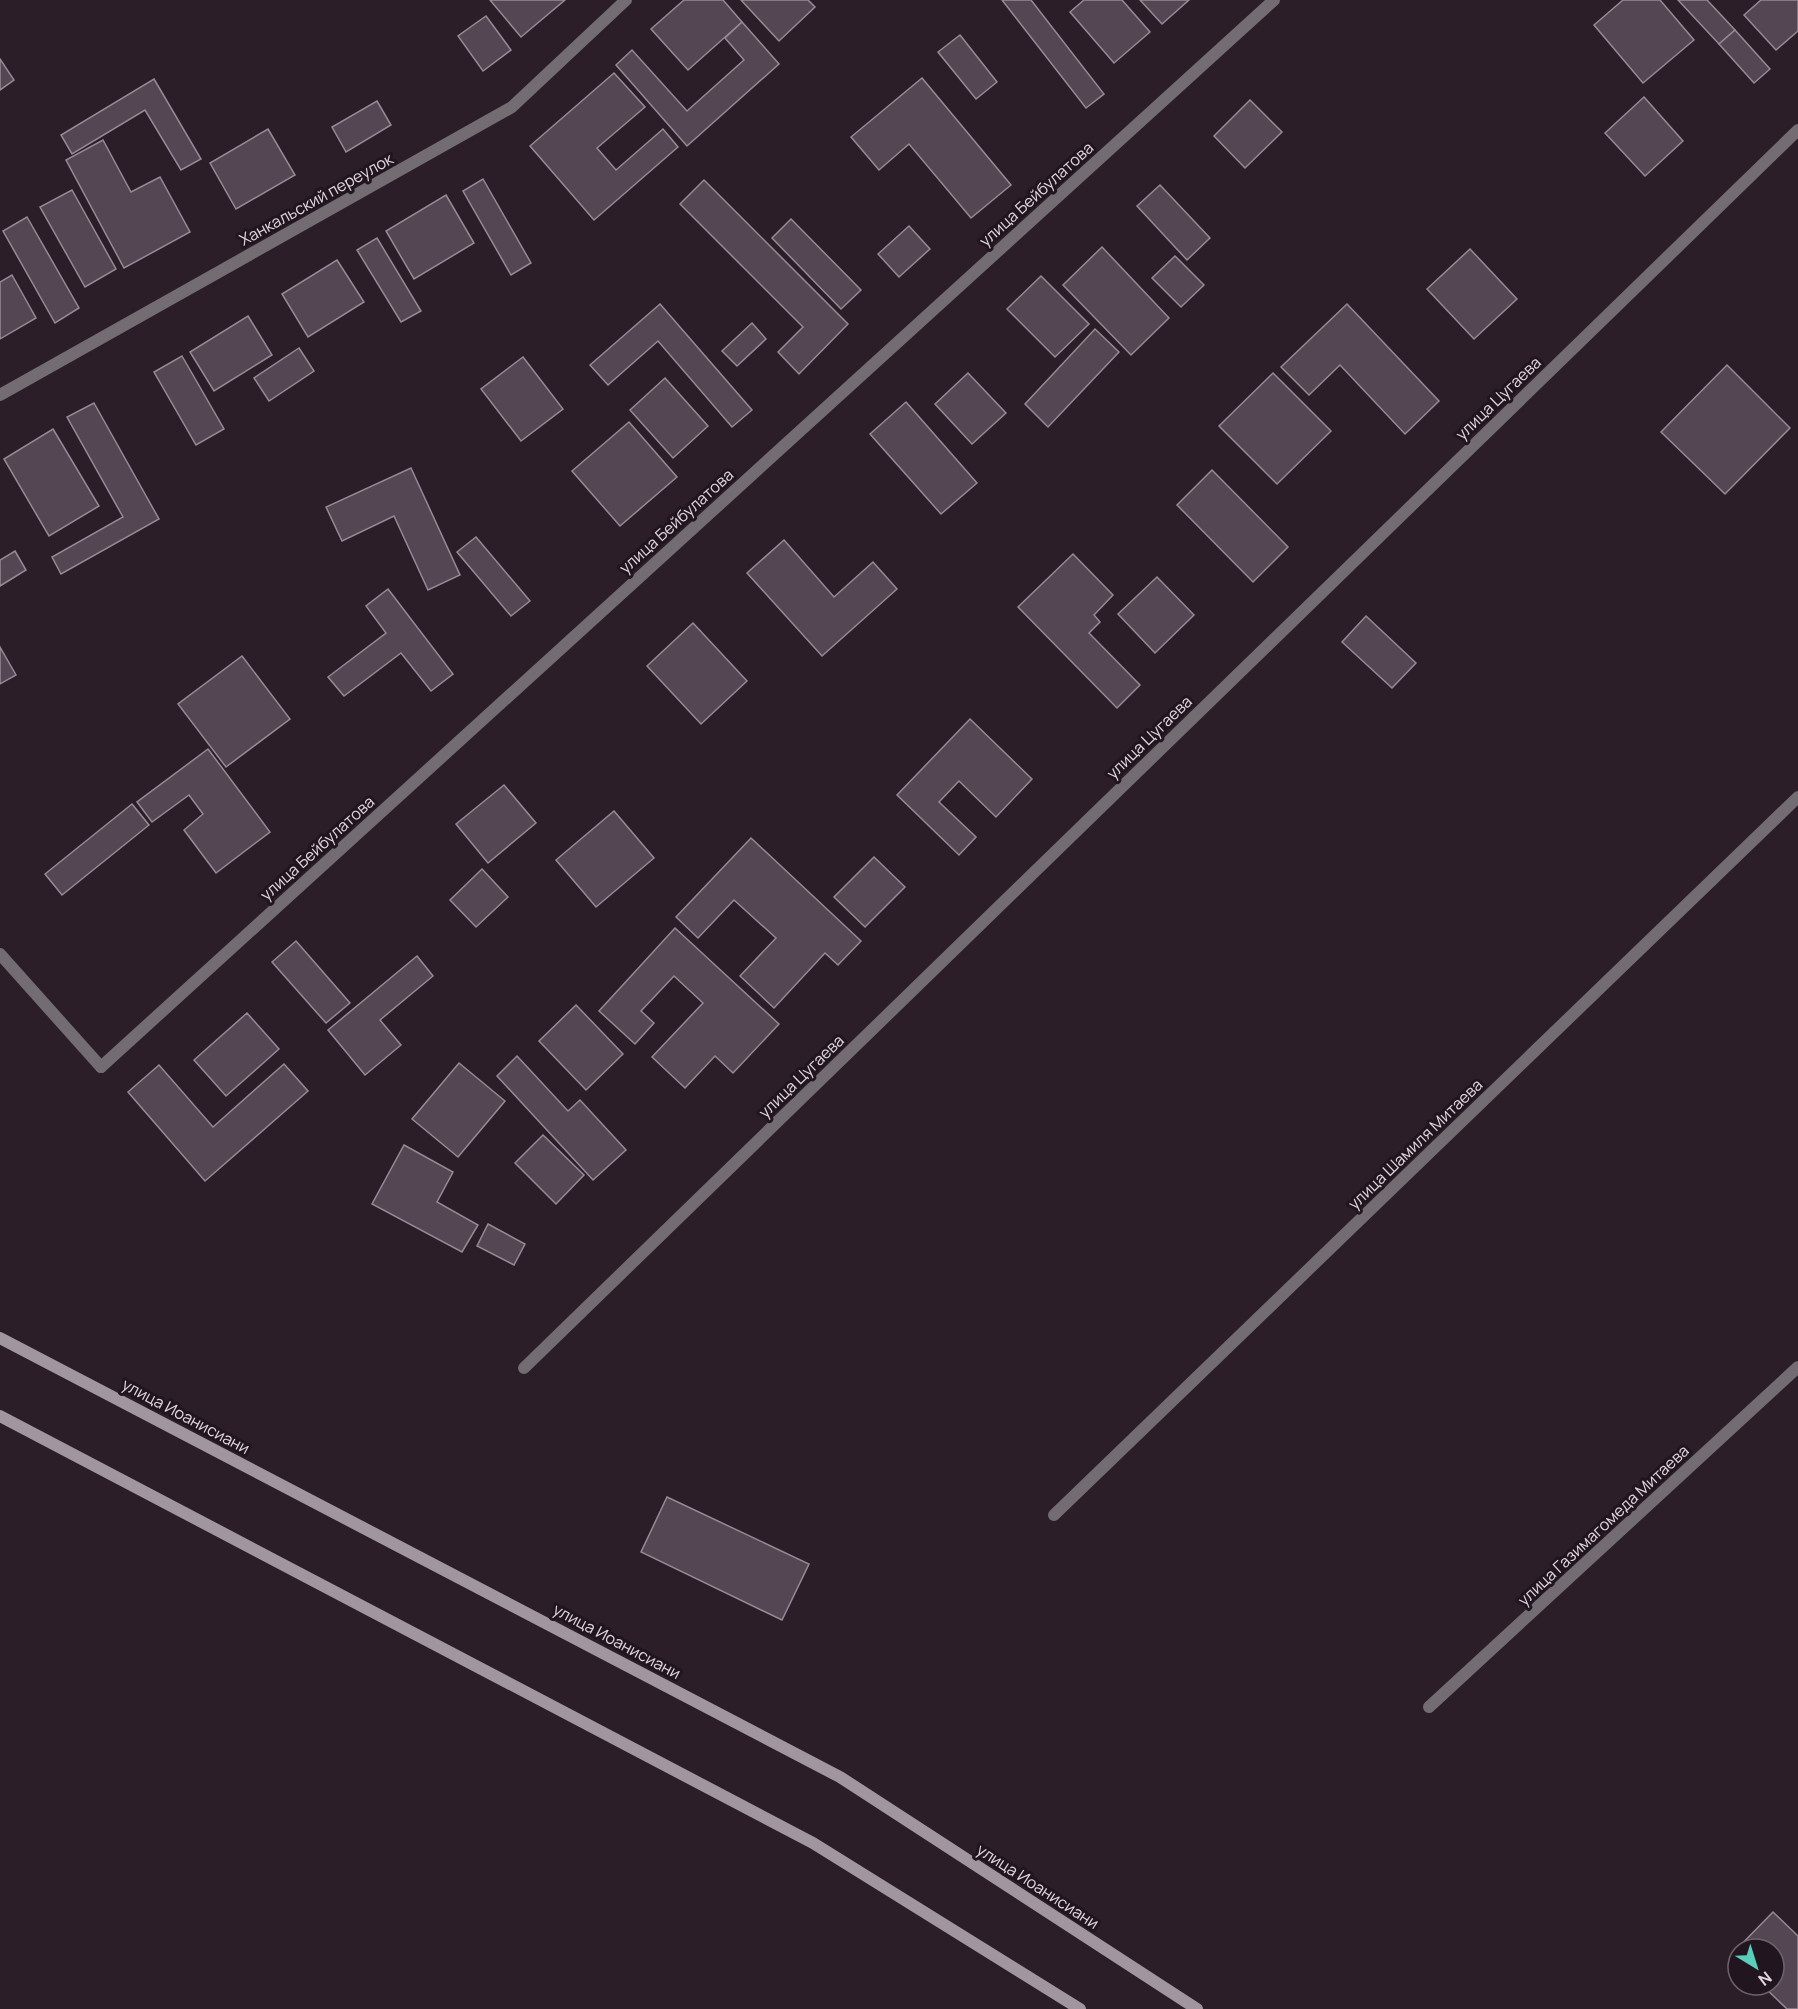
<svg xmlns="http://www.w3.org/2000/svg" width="1798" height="2009" viewBox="0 0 1798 2009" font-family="Manrope,sans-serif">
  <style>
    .building { fill: #544652; stroke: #998996; stroke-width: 1.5 }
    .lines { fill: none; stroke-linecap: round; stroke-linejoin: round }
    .lane { stroke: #736c72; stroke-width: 12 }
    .street { stroke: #736c72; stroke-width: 12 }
    .secondary { stroke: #a1969f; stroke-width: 12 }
    .labels { text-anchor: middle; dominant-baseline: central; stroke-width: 6; stroke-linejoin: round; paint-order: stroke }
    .street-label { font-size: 16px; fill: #e1d8df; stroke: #21151f }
  </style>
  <rect width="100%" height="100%" fill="#2b1e29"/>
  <g class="building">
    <path d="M 490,0 L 565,0 L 521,37 Z"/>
    <path d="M 684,0 L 723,0 L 742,22 L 688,70 L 651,29 Z"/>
    <path d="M 741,0 L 808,0 L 815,7 L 779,41 Z"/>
    <path d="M 1002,0 L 1031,0 L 1104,94 L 1086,108 Z"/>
    <path d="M 1084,0 L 1122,0 L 1150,32 L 1114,63 L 1070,12 Z"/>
    <path d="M 1140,0 L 1189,0 L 1162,24 Z"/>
    <path d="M 1623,0 L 1660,0 L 1694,40 L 1643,83 L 1594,25 Z"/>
    <path d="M 1678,0 L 1707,0 L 1735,30 L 1719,44 Z"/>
    <path d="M 1761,0 L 1798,0 L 1798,31 L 1776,50 L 1744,15 Z"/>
    <path d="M 486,16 L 511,50 L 483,71 L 458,36 Z"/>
    <path d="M 742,22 L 779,64 L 687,146 L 616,65 L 632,50 L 687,111 L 744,60 L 725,38 Z"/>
    <path d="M 1735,30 L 1770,69 L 1754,83 L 1719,44 Z"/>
    <path d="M 960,35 L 997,82 L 976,99 L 938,52 Z"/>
    <path d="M 0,59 L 14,80 L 0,90 Z"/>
    <path d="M 614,73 L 645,107 L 597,148 L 616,170 L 663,129 L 678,147 L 594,220 L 530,146 Z"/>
    <path d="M 922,78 L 1011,185 L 971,218 L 909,144 L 879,170 L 851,137 Z"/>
    <path d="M 154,79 L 201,159 L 181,170 L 145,110 L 72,154 L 61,135 Z"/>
    <path d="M 1644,97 L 1683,141 L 1645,176 L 1605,133 Z"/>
    <path d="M 1250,100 L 1282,132 L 1245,168 L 1214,136 Z"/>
    <path d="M 377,101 L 391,125 L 346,152 L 332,127 Z"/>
    <path d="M 268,129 L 295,175 L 236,209 L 210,163 Z"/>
    <path d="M 103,140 L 131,192 L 160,177 L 190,232 L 124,268 L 66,160 Z"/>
    <path d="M 483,179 L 531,263 L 511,275 L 463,191 Z"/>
    <path d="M 704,180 L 848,324 L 799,374 L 778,352 L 803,327 L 680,204 Z"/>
    <path d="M 1160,185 L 1210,238 L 1187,260 L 1137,206 Z"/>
    <path d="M 72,190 L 116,269 L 85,287 L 40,207 Z"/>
    <path d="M 446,195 L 474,243 L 414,279 L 386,231 Z"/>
    <path d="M 27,217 L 79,308 L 55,323 L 3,231 Z"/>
    <path d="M 791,219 L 861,290 L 841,309 L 772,238 Z"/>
    <path d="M 909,226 L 930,249 L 899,277 L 878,254 Z"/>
    <path d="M 377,238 L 421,311 L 401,322 L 357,250 Z"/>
    <path d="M 1102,247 L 1169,318 L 1131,355 L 1063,285 Z"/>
    <path d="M 1470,249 L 1517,299 L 1474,339 L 1427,289 Z"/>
    <path d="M 1175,256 L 1204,285 L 1181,307 L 1152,278 Z"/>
    <path d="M 337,260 L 364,302 L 308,337 L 282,294 Z"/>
    <path d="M 12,275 L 36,318 L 0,339 L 0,282 Z"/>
    <path d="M 1041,276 L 1089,324 L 1055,357 L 1007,309 Z"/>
    <path d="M 660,304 L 752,410 L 732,427 L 658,341 L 608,385 L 590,365 Z"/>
    <path d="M 1347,304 L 1439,401 L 1405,434 L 1340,365 L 1309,395 L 1281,367 Z"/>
    <path d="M 248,316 L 272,355 L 214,391 L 190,352 Z"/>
    <path d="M 752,323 L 766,339 L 737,366 L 722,351 Z"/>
    <path d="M 1095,329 L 1119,352 L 1048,427 L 1025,404 Z"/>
    <path d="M 299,348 L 314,371 L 269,401 L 254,378 Z"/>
    <path d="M 182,356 L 224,429 L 196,445 L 154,372 Z"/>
    <path d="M 523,357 L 563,409 L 521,441 L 481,389 Z"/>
    <path d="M 1727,365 L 1790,428 L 1725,494 L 1661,432 Z"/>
    <path d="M 968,373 L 1006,413 L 972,444 L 935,404 Z"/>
    <path d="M 1273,373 L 1331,431 L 1277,484 L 1219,426 Z"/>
    <path d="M 665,378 L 708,426 L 673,458 L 630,410 Z"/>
    <path d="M 906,402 L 977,483 L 941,514 L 870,434 Z"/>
    <path d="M 94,403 L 159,519 L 61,574 L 52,557 L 123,517 L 67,417 Z"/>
    <path d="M 629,422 L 677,477 L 620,526 L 572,471 Z"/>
    <path d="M 53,429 L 99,506 L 49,536 L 4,459 Z"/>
    <path d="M 411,468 L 460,575 L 428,590 L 394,516 L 342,541 L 326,507 Z"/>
    <path d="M 1212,470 L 1288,547 L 1253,582 L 1177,505 Z"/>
    <path d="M 476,537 L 530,601 L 511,616 L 457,552 Z"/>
    <path d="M 784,540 L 834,597 L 873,562 L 897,589 L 822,656 L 747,573 Z"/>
    <path d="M 15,551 L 26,570 L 0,586 L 0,560 Z"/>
    <path d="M 1073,554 L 1113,595 L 1094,615 L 1100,622 L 1089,633 L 1140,685 L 1117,708 L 1018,607 Z"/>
    <path d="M 1157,577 L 1194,615 L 1155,653 L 1118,614 Z"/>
    <path d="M 388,589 L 453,674 L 431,691 L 401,653 L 344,696 L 328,677 L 386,633 L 366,606 Z"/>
    <path d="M 1366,616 L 1416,663 L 1392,688 L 1342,642 Z"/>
    <path d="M 693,623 L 747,681 L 701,724 L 647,666 Z"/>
    <path d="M 0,647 L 16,675 L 0,684 Z"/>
    <path d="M 242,656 L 290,719 L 226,767 L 178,704 Z"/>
    <path d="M 970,719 L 1032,779 L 996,817 L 959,781 L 939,802 L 976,837 L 959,855 L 897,795 Z"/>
    <path d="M 208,749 L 270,832 L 216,873 L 184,830 L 203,814 L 189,795 L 152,822 L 137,802 Z"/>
    <path d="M 504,785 L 536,823 L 488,863 L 456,824 Z"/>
    <path d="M 132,804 L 149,825 L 62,895 L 45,874 Z"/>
    <path d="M 614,811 L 654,858 L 596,907 L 556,860 Z"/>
    <path d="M 751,838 L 861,941 L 838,965 L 825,953 L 774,1008 L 740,976 L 776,938 L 734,900 L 698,938 L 676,917 Z"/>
    <path d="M 874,857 L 905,887 L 865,927 L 834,897 Z"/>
    <path d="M 482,869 L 508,897 L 476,927 L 450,900 Z"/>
    <path d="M 675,928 L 779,1024 L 733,1073 L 715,1056 L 685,1088 L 652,1057 L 703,1003 L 674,976 L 641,1011 L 654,1023 L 635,1044 L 599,1011 Z"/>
    <path d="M 296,941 L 350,1003 L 326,1023 L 272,962 Z"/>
    <path d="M 417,956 L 433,976 L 380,1020 L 401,1045 L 365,1075 L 328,1030 Z"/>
    <path d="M 576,1005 L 623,1054 L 586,1090 L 539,1041 Z"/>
    <path d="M 247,1013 L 279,1049 L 226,1096 L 194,1060 Z"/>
    <path d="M 517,1056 L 568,1111 L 580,1100 L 626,1150 L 593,1180 L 497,1076 Z"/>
    <path d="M 459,1063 L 505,1101 L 458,1157 L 412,1119 Z"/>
    <path d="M 284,1064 L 308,1091 L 205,1181 L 128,1092 L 159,1065 L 213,1127 Z"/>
    <path d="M 543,1135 L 584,1175 L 556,1204 L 515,1163 Z"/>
    <path d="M 404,1145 L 453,1172 L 437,1202 L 478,1225 L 462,1252 L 372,1204 Z"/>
    <path d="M 488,1224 L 525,1244 L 514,1265 L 477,1246 Z"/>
    <path d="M 667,1497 L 809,1564 L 782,1620 L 641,1552 Z"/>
    <path d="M 1773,1912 L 1798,1936 L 1798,2009 L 1787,2009 L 1762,1985 L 1774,1985 L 1774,1949 L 1738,1949 L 1738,1961 L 1731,1955 Z"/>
  </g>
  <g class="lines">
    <path class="lane" d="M 0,954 L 101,1067"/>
    <g class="street">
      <path d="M 0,395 L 512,107 L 626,0"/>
      <path d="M 101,1067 L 1274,0"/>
      <path d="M 524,1368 L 1798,130"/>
      <path d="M 1054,1515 L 1798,797"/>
      <path d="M 1429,1707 L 1798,1367"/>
    </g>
    <g class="secondary">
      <path d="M 0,1338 L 840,1777 L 1197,2009"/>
      <path d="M 0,1416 L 813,1843 L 1080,2009"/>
    </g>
  </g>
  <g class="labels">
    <g class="street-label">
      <text transform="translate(1036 194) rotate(-42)">улица Бейбулатова</text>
      <text transform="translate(316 199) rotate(-29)">Ханкальский переулок</text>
      <text transform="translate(1498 398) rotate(-44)">улица Цугаева</text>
      <text transform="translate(676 521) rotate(-42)">улица Бейбулатова</text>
      <text transform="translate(1149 737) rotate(-44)">улица Цугаева</text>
      <text transform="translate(317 848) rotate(-42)">улица Бейбулатова</text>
      <text transform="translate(801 1076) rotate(-44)">улица Цугаева</text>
      <text transform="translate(1415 1144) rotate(-44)">улица Шамиля Митаева</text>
      <text transform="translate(186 1416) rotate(28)">улица Иоанисиани</text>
      <text transform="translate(1603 1525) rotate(-43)">улица Газимагомеда Митаева</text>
      <text transform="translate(617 1641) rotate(28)">улица Иоанисиани</text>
      <text transform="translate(1038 1886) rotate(33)">улица Иоанисиани</text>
    </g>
  </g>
  <g transform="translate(1756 1967) rotate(142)"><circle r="28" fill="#21151f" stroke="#6e636c" stroke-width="1.5"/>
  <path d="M0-4.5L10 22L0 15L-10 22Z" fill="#5bcebb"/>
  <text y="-9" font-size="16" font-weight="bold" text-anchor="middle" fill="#e1d8df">N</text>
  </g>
</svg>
